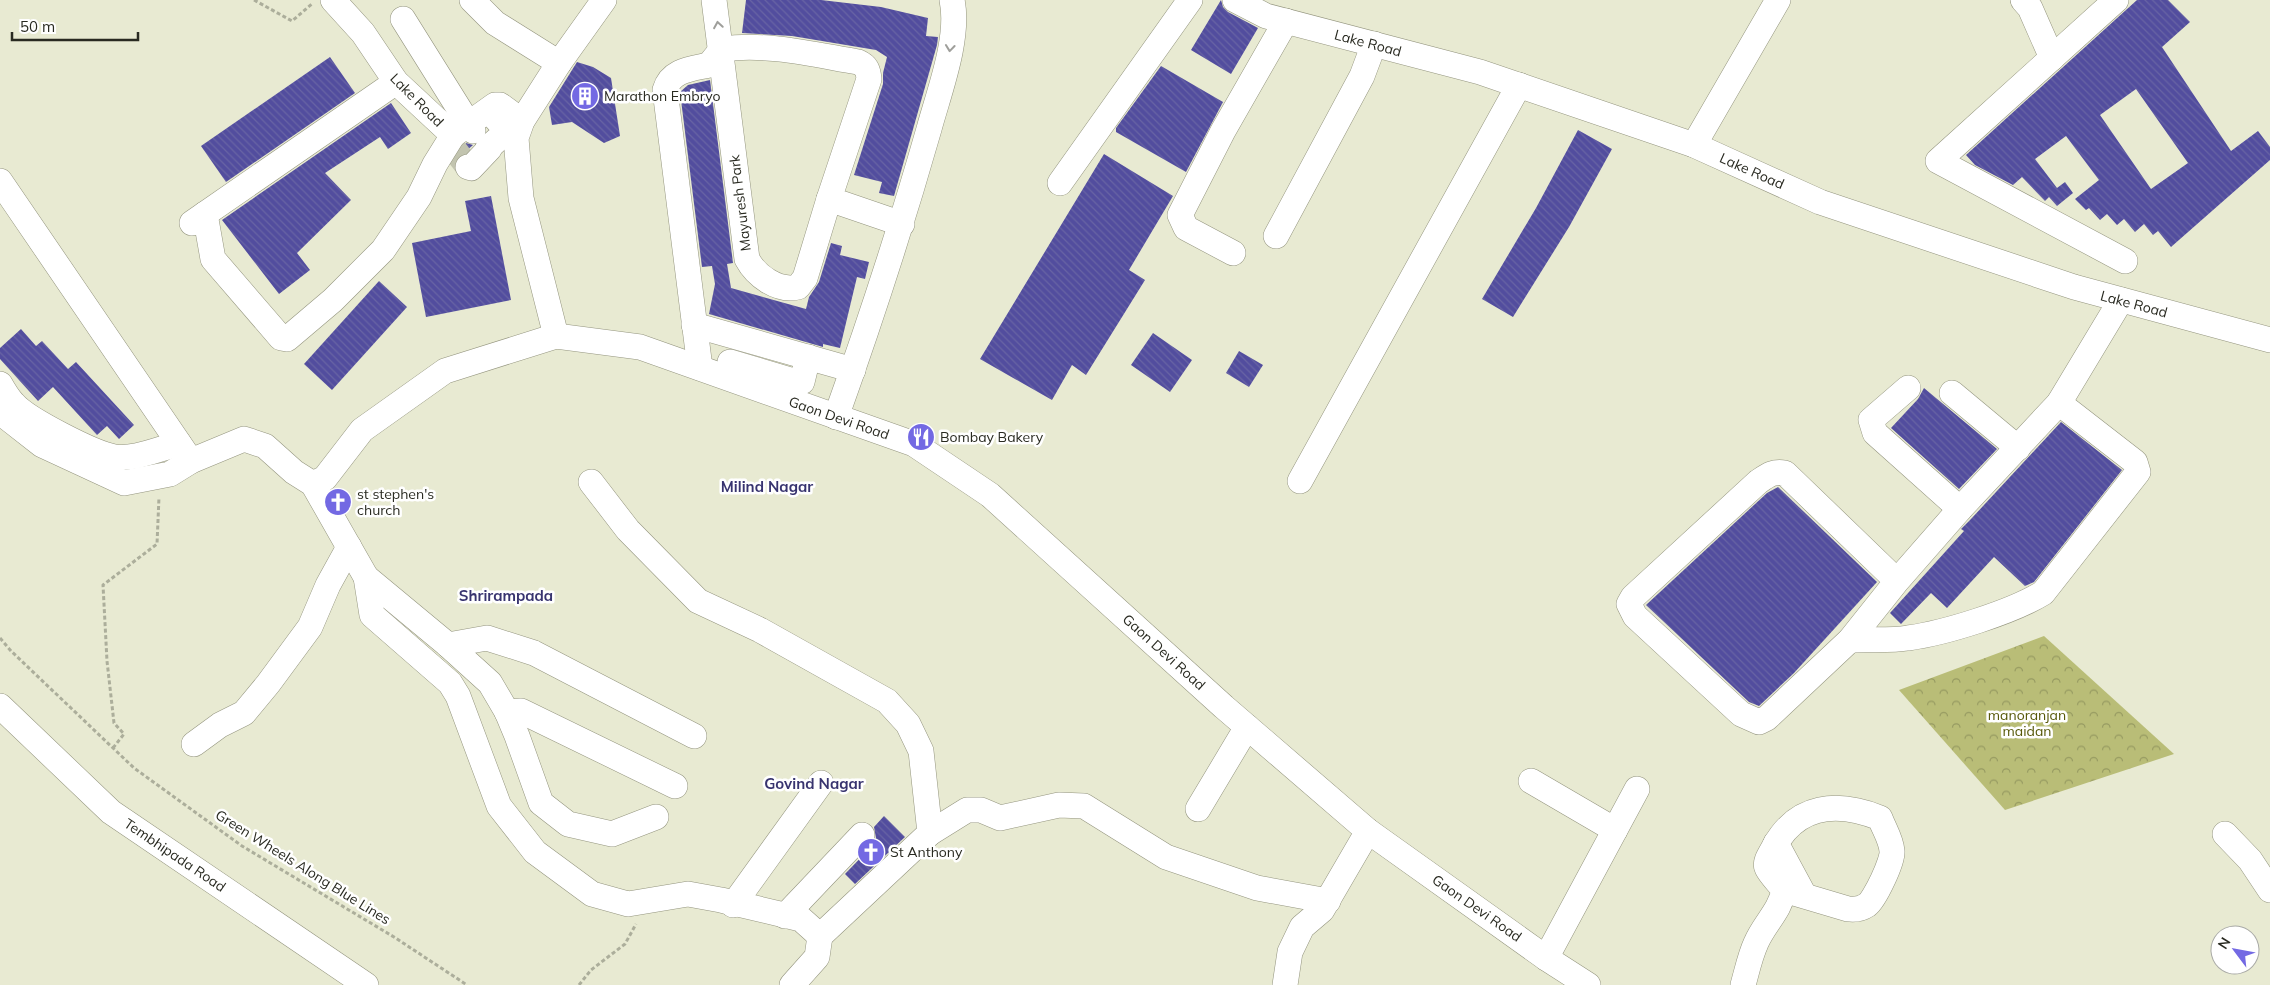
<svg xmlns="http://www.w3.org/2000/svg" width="2270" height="985" viewBox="0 0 2270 985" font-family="Mulish,sans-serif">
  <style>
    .park { fill: url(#park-crowns) }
    .building { fill: url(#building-back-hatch); fill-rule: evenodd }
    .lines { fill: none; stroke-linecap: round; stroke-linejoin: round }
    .minor-tunnel { stroke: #c2c4af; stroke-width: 25; stroke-dasharray: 25 12; stroke-linecap: butt }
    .minor-casing { stroke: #94957f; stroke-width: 26 }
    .path { stroke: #acae9b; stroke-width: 3; stroke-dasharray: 4 2.5; stroke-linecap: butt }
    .minor { stroke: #fff; stroke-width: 25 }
    .oneway { stroke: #9f9f9b }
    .labels { text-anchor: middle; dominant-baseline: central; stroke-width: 5; stroke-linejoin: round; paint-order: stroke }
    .street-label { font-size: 14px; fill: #292a21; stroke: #fff }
    .poi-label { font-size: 14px; fill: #292a21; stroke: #fff; text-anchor: start }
    .park-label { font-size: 14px; fill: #58590a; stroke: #fff }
    .neighbourhood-label { font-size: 15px; font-weight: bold; fill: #38346f; stroke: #fff }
  </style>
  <defs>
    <pattern id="park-crowns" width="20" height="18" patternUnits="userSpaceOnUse" patternTransform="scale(1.25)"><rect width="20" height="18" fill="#b9bd77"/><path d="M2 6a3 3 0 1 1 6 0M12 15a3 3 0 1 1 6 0" fill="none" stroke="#969a61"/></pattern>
    <pattern id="building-back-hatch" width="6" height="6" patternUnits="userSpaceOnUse" patternTransform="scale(1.25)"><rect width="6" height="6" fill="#524d9e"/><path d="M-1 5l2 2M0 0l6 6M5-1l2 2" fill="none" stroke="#6864a4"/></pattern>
  </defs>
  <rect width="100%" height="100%" fill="#e8ead2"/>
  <path class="park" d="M 2044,636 L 2174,754 L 2005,810 L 1899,690 Z"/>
  <g class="building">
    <path d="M 746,0 L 821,0 L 881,7 L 928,18 L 926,36 L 938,37 L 937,45 L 894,196 L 879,193 L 882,182 L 854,175 L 883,84 L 883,73 L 887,57 L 876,50 L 792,36 L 742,33 Z"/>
    <path d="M 1221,0 L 1223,7 L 1228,12 L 1258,28 L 1231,74 L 1191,50 Z"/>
    <path d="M 2137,0 L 2168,0 L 2190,22 L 2162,47 L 2231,151 L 2258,131 L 2270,147 L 2270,160 L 2171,247 L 2158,231 L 2153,235 L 2144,224 L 2135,232 L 2124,219 L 2117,225 L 2107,214 L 2100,220 L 2089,208 L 2086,210 L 2075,199 L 2099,180 L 2066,136 L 2035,159 L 2057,188 L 2065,182 L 2073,193 L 2057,206 L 2049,197 L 2045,201 L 2022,177 L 2013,185 L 1975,165 L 1966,155 ZM 2136,89 L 2188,163 L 2151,189 L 2100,115 Z"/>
    <path d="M 330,57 L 355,93 L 226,182 L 201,146 Z"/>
    <path d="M 577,62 L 593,67 L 611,78 L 620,136 L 604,143 L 572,122 L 552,125 L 549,107 Z"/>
    <path d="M 1161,66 L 1223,102 L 1186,172 L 1116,132 L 1116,128 Z"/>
    <path d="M 710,80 L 733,263 L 727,264 L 731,288 L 806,309 L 809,297 L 819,282 L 831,243 L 842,246 L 840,255 L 869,262 L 865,279 L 857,277 L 840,348 L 823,344 L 823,347 L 709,314 L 715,284 L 712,266 L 702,267 L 680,92 L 688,85 Z"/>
    <path d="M 391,103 L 411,133 L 388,149 L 380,137 L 325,173 L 351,200 L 297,253 L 310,270 L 279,294 L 222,220 Z"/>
    <path d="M 1578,130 L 1612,149 L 1569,227 L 1513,317 L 1482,299 L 1536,208 Z"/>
    <path d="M 466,143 L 473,145 L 455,161 L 454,160 Z"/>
    <path d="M 1104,154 L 1173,196 L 1129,270 L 1145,280 L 1086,375 L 1072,365 L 1052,400 L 980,359 Z"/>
    <path d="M 491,196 L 511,300 L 426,317 L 412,243 L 471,231 L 465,201 Z"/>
    <path d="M 379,281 L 407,307 L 332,390 L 304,364 Z"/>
    <path d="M 21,329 L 36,346 L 42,341 L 68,369 L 76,362 L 134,425 L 119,439 L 107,426 L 97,435 L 53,387 L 38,401 L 0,359 L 0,348 Z"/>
    <path d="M 1153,333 L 1192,360 L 1170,392 L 1131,365 Z"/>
    <path d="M 1239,351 L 1263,365 L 1249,387 L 1226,373 Z"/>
    <path d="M 1924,388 L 1997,449 L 1959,489 L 1891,428 L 1918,399 Z"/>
    <path d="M 2061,422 L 2122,470 L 2034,582 L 2025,586 L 1994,557 L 1947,608 L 1931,593 L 1901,624 L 1890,613 L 1964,531 L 1961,529 L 1971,519 Z"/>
    <path d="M 1778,487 L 1877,582 L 1794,673 L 1759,706 L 1749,702 L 1646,605 L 1767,493 Z"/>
    <path d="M 884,816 L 905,837 L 855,884 L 845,874 L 873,845 L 876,838 L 874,827 Z"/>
  </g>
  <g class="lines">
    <path class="minor-tunnel" d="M 454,149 L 468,167"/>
    <g class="minor-casing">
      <g id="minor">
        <path d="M 333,0 L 363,33 L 396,82 L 453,135 L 495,105 L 500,105 L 522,121"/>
        <path d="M 472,0 L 495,23 L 559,63"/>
        <path d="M 714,0 L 747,259 C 756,276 778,292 798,287 L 805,278 L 829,199"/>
        <path d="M 1235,0 L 1266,16 L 1480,72 L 1694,145 L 1820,202 L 2074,287 L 2270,340"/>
        <path d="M 2023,0 L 2030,8 L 2052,58"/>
        <path d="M 2116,0 L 1938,161 L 2125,261"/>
        <path d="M 403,19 L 473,131"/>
        <path d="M 1694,145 L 1778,0"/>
        <path d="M 488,148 L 507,131 L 491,113"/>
        <path d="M 468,167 L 471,168 L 489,149"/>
        <path d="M 0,181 L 191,461"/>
        <path d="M 1060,183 L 1190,0"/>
        <path d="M 205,214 L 213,259 L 281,338 L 287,339 L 333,300 L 383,250 L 419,197 L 435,164 L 453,135"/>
        <path d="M 192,223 L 396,82"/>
        <path d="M 1276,236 L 1362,76 L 1374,44"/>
        <path d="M 1233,253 L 1186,228 L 1180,215 L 1223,131 L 1286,21"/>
        <path d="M 694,325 L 853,370"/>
        <path d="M 556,336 L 521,198 L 516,138 L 522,121 L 559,63 L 604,0"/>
        <path d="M 730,362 L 797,382 L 802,382 L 808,357"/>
        <path d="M 700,368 L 665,90 C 671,70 691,69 709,65 L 722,49 C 768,43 811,54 858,62 C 867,66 868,70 869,79 L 829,199 L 902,224"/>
        <path d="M 0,384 C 4,391 8,398 13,403 C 26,419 95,454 115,457 C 135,460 160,448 179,444"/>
        <path d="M 1908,388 L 1871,420 L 1875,433 L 1960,509"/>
        <path d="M 1952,393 L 2018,448"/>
        <path d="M 0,412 L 42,445 L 124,483 L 170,474 L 191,461 L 244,439 L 265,446 L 294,472 L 313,484 L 366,577 L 372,615 L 450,683 L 458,696 L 499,806 L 535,852 L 592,894 L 628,904 L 688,894 L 721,900 L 801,919 L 820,936"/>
        <path d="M 836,417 C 870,322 901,227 929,129 C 939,92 960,38 952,0"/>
        <path d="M 1300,481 L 1519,85"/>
        <path d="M 591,482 L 628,530 L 698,601 L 760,630 L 887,701 L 908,724 L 921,751 L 930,833 L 820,936"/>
        <path d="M 313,484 L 325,478 L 362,430 L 445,371 L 556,336 L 640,347 L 914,444 L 990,495 L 1224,707 L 1368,831 L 1546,958 L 1588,985"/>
        <path d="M 366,577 L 448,645 L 490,683 L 507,712 L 517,736 L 541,803 L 568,824 L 612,834 L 656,817"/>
        <path d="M 1897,581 L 1785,473 C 1773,471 1768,475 1758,482 L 1633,597 L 1629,604 L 1635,616 L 1741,714 L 1759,722 L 1767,718 L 1850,640 L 1897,581 L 1960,509 L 2059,403 L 2121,300"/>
        <path d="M 1850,640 C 1869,639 1890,641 1908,638 C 1945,633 2012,612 2043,593 L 2138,472 L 2135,462 L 2059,403"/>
        <path d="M 448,645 L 487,638 L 534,653 L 694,736"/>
        <path d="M 0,706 L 111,812 L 366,985"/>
        <path d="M 507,712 L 521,711 L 675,786"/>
        <path d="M 194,744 L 220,725 L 244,713 L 268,684 L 310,627 L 328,585 L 349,547"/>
        <path d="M 1531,781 L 1615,830"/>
        <path d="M 1198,809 L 1247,727"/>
        <path d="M 930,833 L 967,810 L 981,810 L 1000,818 L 1059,805 L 1084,806 L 1166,857 L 1257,888 L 1328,901"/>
        <path d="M 2225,834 L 2250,860 L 2270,890"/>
        <path d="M 1776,843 L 1804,895"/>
        <path d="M 733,905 L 821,783"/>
        <path d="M 785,916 L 862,835"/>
        <path d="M 1546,958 L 1637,789"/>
        <path d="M 792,985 L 817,957 L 820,936"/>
        <path d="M 1285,985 L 1290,952 L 1302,927 L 1322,910 L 1368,831"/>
        <path d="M 1743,985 C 1747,971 1750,956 1756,943 C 1764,924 1780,911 1784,890 C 1779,883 1771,876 1767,868 C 1764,862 1771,853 1774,847 C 1797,804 1838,801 1880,818 C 1884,829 1891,839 1892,851 C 1893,861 1875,899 1867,905 C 1861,909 1855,910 1848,909 L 1784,890"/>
      </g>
    </g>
    <g class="path">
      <path d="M 254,0 L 292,21 L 313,3"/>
      <path d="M 0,638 L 11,651 L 134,768 L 242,846 L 394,937 L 467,985"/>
      <path d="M 113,748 L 124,734 L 114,723 L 107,661 L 103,585 L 157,544 L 159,497"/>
      <path d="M 579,985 L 591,970 L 625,944 L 636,924"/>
    </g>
    <use href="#minor" class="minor"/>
  </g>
  <defs><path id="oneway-chevron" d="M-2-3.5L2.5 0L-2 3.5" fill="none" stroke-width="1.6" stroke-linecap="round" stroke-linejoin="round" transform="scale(1.25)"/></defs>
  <g class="oneway">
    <use href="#oneway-chevron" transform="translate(718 25) rotate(-99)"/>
    <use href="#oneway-chevron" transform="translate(950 48) rotate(96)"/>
  </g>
  <defs>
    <g id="building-disc" transform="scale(1.4375)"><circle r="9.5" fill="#7369e3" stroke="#fff"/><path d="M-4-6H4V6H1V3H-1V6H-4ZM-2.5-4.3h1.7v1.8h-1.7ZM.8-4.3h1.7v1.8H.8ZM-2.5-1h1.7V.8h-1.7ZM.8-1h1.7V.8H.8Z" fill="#fff"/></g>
    <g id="restaurant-disc" transform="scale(1.4375)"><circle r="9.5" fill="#7369e3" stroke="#fff"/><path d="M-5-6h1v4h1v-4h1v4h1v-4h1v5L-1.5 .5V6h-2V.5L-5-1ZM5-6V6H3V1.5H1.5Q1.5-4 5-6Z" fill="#fff"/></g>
    <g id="church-disc" transform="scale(1.4375)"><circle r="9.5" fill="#7369e3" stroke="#fff"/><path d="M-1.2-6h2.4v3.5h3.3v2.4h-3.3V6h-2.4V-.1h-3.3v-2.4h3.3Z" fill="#fff"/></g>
  </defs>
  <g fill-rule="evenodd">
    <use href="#building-disc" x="585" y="96"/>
    <use href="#restaurant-disc" x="921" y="437"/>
    <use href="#church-disc" x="338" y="502"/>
    <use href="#church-disc" x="871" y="852"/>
  </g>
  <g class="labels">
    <g class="street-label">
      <text transform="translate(1368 43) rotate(15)">Lake Road</text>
      <text transform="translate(417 100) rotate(45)">Lake Road</text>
      <text transform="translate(1752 171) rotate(24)">Lake Road</text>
      <text transform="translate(740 203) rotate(-97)">Mayuresh Park</text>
      <text transform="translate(2134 304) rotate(15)">Lake Road</text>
      <text transform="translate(839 418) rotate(19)">Gaon Devi Road</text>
      <text transform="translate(1164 652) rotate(42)">Gaon Devi Road</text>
      <text transform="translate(175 855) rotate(34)">Tembhipada Road</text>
      <text transform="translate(303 867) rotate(32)">Green Wheels Along Blue Lines</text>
      <text transform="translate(1477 908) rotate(35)">Gaon Devi Road</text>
    </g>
    <g class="poi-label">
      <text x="604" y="96">Marathon Embryo</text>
      <text x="940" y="437">Bombay Bakery</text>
      <text x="357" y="494">st stephen's<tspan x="357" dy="16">church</tspan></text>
      <text x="890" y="852">St Anthony</text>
    </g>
    <g class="park-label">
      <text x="2027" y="715">manoranjan<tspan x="2027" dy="16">maidan</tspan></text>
    </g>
    <g class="neighbourhood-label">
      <text x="767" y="486">Milind Nagar</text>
      <text x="506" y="595">Shrirampada</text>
      <text x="814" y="783">Govind Nagar</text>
    </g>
  </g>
  <g transform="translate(2235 950) rotate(302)"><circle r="24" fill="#ffffff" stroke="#a9aaa6"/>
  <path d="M0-4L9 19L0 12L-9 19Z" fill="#7369e3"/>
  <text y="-8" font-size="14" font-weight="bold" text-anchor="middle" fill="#292a21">N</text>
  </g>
  <path d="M12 32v8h126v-8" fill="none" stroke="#292a21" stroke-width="2.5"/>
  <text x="20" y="32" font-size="15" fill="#292a21" stroke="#ffffff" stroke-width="4" paint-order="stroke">50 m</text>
</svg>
